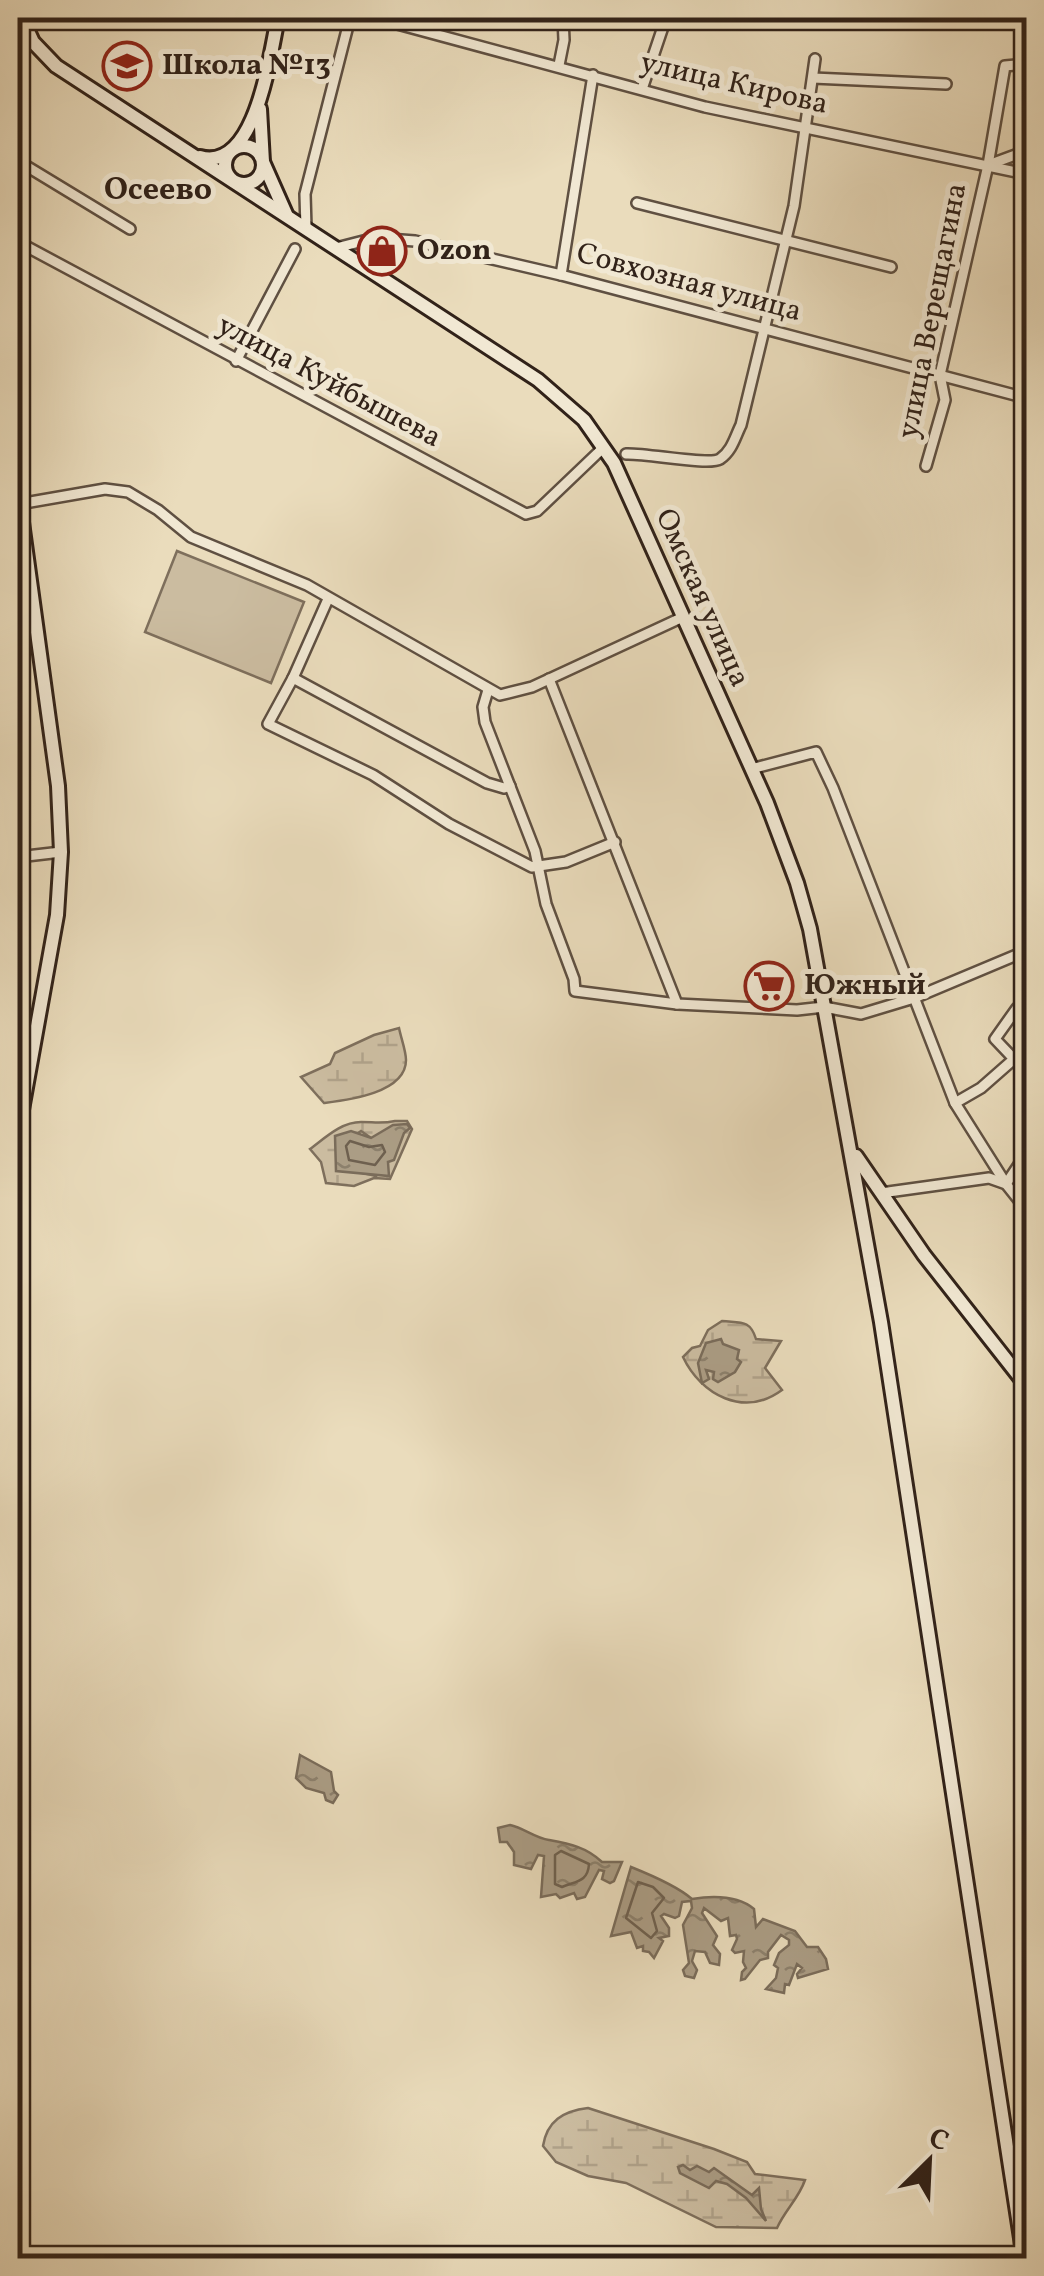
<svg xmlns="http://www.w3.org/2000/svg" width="1044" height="2276" viewBox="0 0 1044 2276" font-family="Vollkorn,serif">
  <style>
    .green { fill: #cbbca0; stroke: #7e6f5c; stroke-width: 2.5 }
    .wetland { fill: url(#wetland-marsh); stroke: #7e6f5c; stroke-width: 2.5; fill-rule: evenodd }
    .water { fill: url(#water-ripples); stroke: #7a6c5a; stroke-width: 2.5 }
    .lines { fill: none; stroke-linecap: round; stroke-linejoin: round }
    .shore { stroke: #6e604f; stroke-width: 2.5 }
    .street-casing { stroke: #5f5042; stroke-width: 14 }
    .secondary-casing { stroke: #312219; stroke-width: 18 }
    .street { stroke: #f1e8d3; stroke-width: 9 }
    .secondary { stroke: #f1e8d3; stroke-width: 12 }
    .labels { text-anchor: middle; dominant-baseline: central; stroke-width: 10; stroke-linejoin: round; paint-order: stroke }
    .poi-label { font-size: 30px; font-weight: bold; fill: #312219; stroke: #f1e8d3; text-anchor: start }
    .street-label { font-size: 30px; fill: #312219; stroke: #f1e8d3 }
    .neighbourhood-label { font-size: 32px; font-weight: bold; fill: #312219; stroke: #f1e8d3 }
  </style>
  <defs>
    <pattern id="wetland-marsh" width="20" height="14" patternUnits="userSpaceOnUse" patternTransform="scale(2.5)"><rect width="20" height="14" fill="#cbbca0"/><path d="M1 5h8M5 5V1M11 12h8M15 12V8" fill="none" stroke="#afa189"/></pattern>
    <pattern id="water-ripples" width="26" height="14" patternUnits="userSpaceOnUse" patternTransform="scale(2.5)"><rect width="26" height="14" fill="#ab9d85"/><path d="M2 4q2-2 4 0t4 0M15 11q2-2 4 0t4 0" fill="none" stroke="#8c806c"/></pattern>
  </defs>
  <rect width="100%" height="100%" fill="#eadcbc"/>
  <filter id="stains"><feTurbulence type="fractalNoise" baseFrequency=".002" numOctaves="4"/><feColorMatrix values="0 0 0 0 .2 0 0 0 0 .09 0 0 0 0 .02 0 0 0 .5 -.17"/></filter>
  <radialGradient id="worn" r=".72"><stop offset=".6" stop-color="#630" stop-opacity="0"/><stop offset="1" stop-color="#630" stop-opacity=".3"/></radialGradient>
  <path class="green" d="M 177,551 L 304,602 L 271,683 L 145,632 Z"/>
  <g class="wetland">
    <path d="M 399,1028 C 401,1038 406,1051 406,1060 C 406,1093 348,1100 324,1103 L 301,1077 L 330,1064 L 335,1053 L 374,1035 Z"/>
    <path d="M 395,1121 L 407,1121 L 412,1129 L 390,1179 L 374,1178 L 354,1186 L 326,1183 L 321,1162 L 310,1149 C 325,1138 341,1122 361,1122 C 374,1122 382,1124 395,1121 ZM 361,1131 L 371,1138 L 376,1176 L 348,1170 L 336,1149 Z"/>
    <path d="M 722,1321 C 740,1323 750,1319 756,1339 L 781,1341 L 765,1368 L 782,1390 C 744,1418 701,1395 683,1357 L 692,1348 L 700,1346 L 708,1330 Z"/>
    <path d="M 588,2108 L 714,2149 L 747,2162 L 755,2174 L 805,2180 C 799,2198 785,2210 777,2228 L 716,2227 L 626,2183 L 588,2176 L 556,2162 L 543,2146 C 547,2121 563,2111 588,2108 Z"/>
  </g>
  <g class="water">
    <path d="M 407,1124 L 410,1128 L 404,1133 L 394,1160 L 388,1162 L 389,1176 L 336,1171 L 335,1136 L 351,1131 L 371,1138 L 393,1125 Z"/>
    <path d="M 721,1339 L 723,1344 L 739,1350 L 737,1359 L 741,1362 L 735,1372 L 718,1382 L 713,1379 L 714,1372 L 706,1370 L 709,1379 L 702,1383 L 698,1363 L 706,1343 Z"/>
    <path d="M 300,1755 L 331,1772 L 334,1791 L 338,1795 L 333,1803 L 326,1800 L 324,1793 L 306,1788 L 296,1778 Z"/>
    <path d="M 510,1825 C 524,1828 535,1838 549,1840 C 570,1844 586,1847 602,1862 L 622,1862 L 614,1881 L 610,1883 L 602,1879 L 604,1871 L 599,1870 L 585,1897 L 577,1899 L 574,1893 L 560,1898 L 556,1894 L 541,1897 L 544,1856 L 538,1855 L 531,1869 L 514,1865 L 514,1852 L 507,1842 L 500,1842 L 498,1828 Z"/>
    <path d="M 631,1867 C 651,1875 677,1886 692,1899 C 711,1896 737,1895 754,1909 L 756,1927 L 763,1919 L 795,1931 L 807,1947 L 818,1947 L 826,1959 L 828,1969 L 798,1978 L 797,1974 L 802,1968 L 797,1964 L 789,1985 L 785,1984 L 784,1993 L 766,1989 L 776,1978 L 778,1968 L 774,1965 L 779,1953 L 789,1945 L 789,1940 L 781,1935 L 768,1952 L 768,1958 L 760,1960 L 745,1979 L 741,1980 L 742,1972 L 746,1968 L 743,1962 L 744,1951 L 735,1953 L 732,1950 L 737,1939 L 736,1935 L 730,1936 L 728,1918 L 721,1921 L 704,1908 L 702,1913 L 717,1936 L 713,1945 L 720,1954 L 719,1965 L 710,1963 L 705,1952 L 695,1951 L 692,1961 L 697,1970 L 694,1978 L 685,1976 L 683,1970 L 689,1963 L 683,1925 L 692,1908 L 691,1901 L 682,1902 L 679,1916 L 675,1918 L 664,1914 L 661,1916 L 669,1928 L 669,1936 L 659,1938 L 663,1941 L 654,1958 L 649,1952 L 643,1951 L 643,1946 L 637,1948 L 631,1932 L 611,1936 Z"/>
    <path d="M 683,2165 L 690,2170 L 697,2166 L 709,2172 L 714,2168 L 752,2195 L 759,2188 L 761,2209 L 766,2221 L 746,2198 L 727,2184 L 716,2181 L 709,2188 L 680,2173 L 678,2167 Z"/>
  </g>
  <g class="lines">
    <g class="shore">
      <path d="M 350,1141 L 369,1147 L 382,1145 L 385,1152 L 375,1165 L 349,1160 L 346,1146 Z"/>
      <path d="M 561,1851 L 589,1864 C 588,1882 576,1881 562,1887 L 555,1884 L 555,1855 Z"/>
      <path d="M 638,1882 L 653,1887 L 664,1898 L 652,1913 L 657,1931 L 651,1938 L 626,1918 Z"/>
    </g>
    <g class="street-casing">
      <g id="street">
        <path d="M 375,18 L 705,107 L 1026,174"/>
        <path d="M 559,65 L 564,40 L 563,18"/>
        <path d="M 813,78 L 946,84"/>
        <path d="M 642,89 L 666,18"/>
        <path d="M 18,161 L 130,229"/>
        <path d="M 991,164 L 1026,151"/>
        <path d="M 637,203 L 891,267"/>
        <path d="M 306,228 L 305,194 L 350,18"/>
        <path d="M 18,242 L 526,514 L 537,511 L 604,447"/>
        <path d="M 336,248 L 375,238 L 415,241 L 561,275 L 1026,398"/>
        <path d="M 561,275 L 593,75"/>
        <path d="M 236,361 L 295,249"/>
        <path d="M 626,454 C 647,453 709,466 720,459 C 732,451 735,437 741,425 L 794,206 L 815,59"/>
        <path d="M 926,466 L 945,400 L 940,375 L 988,165 L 1005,66 L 1026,64"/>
        <path d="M 19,504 L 105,489 L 128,492 L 158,510 L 191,537 L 307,585 L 500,695 L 532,687 L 683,617"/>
        <path d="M 328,599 L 293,678 L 268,724 L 373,775 L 449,824 L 532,867 L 566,862 L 615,842"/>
        <path d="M 293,678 L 487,783 L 504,788 L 510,786"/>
        <path d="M 549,679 L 677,1004"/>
        <path d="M 488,690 L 483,707 L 485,722 L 535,851 L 546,904 L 574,979 L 575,991 L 677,1004 L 797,1010 L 824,1007 L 861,1014 L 914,998 L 1026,951"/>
        <path d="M 751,769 L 816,752 L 833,788 L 955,1103 L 1006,1184 L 1026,1154"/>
        <path d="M 18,857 L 61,852"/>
        <path d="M 955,1103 L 981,1088 L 1014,1059 L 995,1039 L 1017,1008"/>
        <path d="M 881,1193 L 989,1178 L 1006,1184 L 1026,1209"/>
      </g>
    </g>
    <g class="secondary-casing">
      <g id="secondary">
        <path d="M 22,18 L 33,42 L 56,66 L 538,380 L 584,420 L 614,463 L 767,803 L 797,883 L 810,929 L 881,1322 L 1024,2258"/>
        <path d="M 260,109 L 263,162 L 286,214"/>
        <circle cx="244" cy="165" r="19"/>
        <path d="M 200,157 C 256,173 270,54 278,18"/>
        <path d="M 18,493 L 58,786 L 61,852 L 57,915 L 18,1132"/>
        <path d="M 856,1156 L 924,1255 L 1026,1385"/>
      </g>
    </g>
    <use href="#street" class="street"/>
    <use href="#secondary" class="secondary"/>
  </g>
  <defs>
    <g id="school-ring" transform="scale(2.5)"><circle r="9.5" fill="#f1e8d3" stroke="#8f2418" stroke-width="1.5"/><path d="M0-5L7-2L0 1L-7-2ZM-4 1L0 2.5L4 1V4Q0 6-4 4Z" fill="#8f2418"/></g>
    <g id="shop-ring" transform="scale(2.5)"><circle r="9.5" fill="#f1e8d3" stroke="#8f2418" stroke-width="1.5"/><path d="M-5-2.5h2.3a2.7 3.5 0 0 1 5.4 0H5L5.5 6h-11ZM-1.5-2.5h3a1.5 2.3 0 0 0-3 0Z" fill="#8f2418"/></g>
    <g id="supermarket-ring" transform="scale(2.5)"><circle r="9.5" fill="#f1e8d3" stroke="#8f2418" stroke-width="1.5"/><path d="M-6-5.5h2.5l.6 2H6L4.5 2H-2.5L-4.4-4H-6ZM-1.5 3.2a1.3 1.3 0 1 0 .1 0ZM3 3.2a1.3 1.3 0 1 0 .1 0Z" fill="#8f2418"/></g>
  </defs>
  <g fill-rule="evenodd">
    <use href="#school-ring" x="127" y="66"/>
    <use href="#shop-ring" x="382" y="251"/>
    <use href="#supermarket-ring" x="769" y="986"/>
  </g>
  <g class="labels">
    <g class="poi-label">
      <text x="162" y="66">Школа №13</text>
      <text x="417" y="251">Ozon</text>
      <text x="804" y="986">Южный</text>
    </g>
    <g class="street-label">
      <text transform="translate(734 84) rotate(13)">улица Кирова</text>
      <text transform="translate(689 283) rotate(15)">Совхозная улица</text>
      <text transform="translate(933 311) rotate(-79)">улица Верещагина</text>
      <text transform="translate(329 382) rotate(28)">улица Куйбышева</text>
      <text transform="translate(702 598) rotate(66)">Омская улица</text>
    </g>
    <g class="neighbourhood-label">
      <text x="158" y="191">Осеево</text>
    </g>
  </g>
  <rect width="1044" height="2276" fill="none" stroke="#eadcbc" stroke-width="60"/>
  <rect x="20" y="20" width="1004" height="2236" fill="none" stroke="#312219" stroke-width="5"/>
  <rect x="30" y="30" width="984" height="2216" fill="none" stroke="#312219" stroke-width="2.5"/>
  <g transform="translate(929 2161) rotate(24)" stroke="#f1e8d3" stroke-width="8" paint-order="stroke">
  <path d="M0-8L18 38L0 25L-18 38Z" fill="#312219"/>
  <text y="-15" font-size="28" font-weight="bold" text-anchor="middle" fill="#312219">С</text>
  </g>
  <rect width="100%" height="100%" filter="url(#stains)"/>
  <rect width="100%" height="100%" fill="url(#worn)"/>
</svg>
